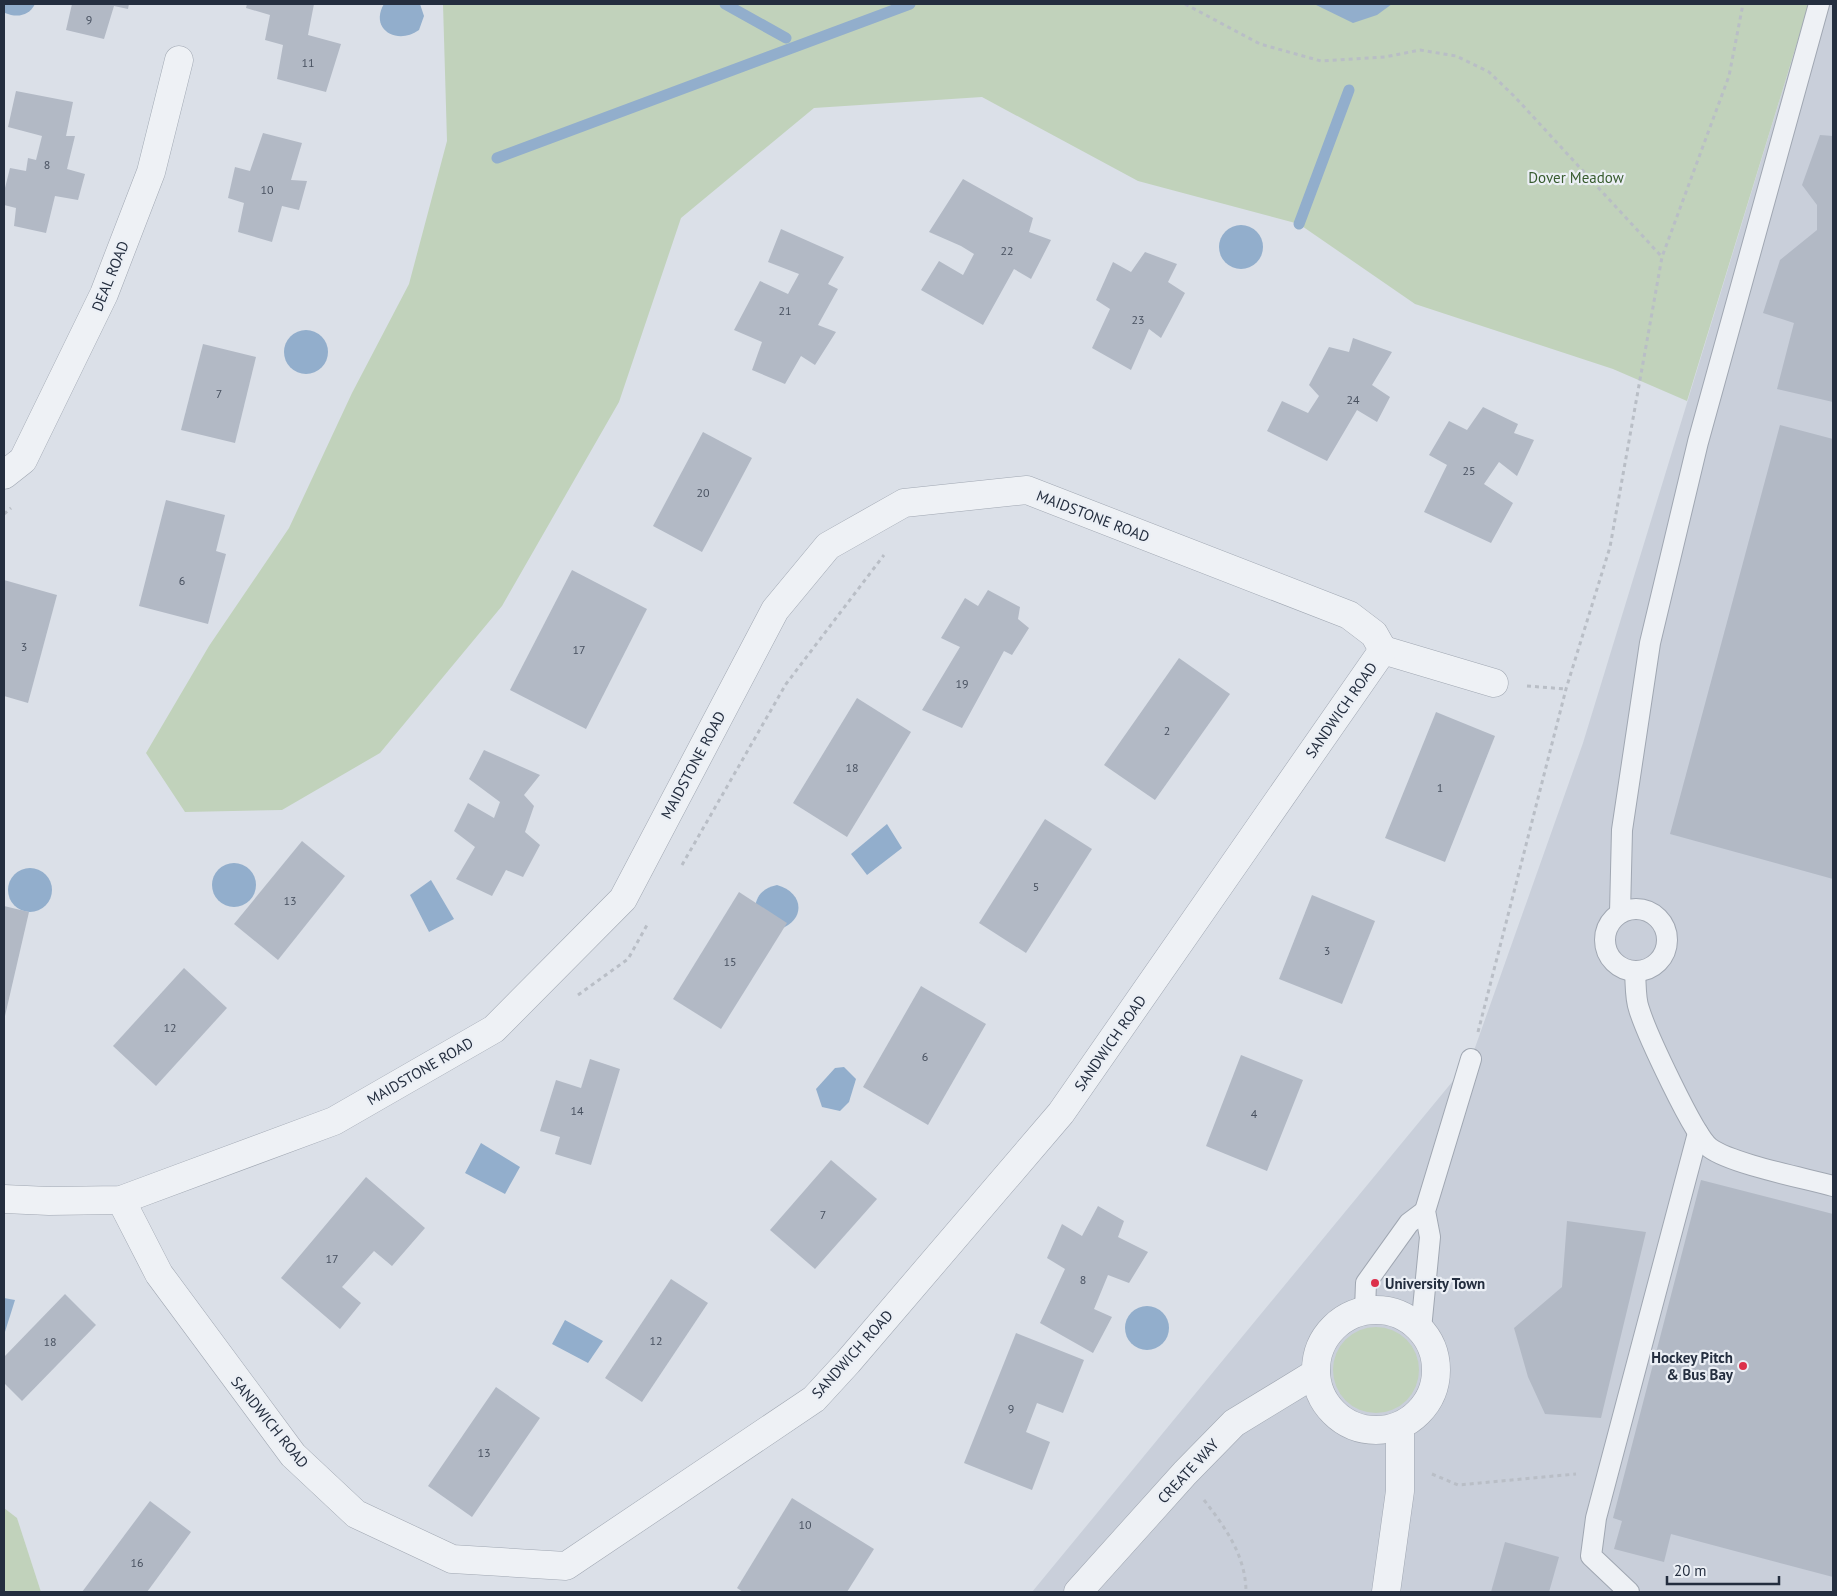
<svg xmlns="http://www.w3.org/2000/svg" width="1837" height="1596" viewBox="0 0 1837 1596" font-family="'PT Sans',sans-serif">
  <style>
    .built { fill: #c9cfda }
    .green { fill: #c1d2bb }
    .water { fill: #92aecc }
    .lines { fill: none; stroke-linecap: round; stroke-linejoin: round }
    .stream { stroke: #92aecc; stroke-width: 11 }
    .building { fill: #b2b9c5 }
    .service-casing { stroke: #a0a7b2; stroke-width: 22 }
    .minor-casing { stroke: #a0a7b2; stroke-width: 29 }
    .path { stroke: #b9bec6; stroke-width: 3; stroke-dasharray: 4 4; stroke-linecap: butt }
    .service { stroke: #eef1f5; stroke-width: 20 }
    .minor { stroke: #eef1f5; stroke-width: 28 }
    .poi-dot { fill: #dc304b; stroke: #ebeff5; stroke-width: 2 }
    .labels { text-anchor: middle; dominant-baseline: central; stroke-width: 4.5; stroke-linejoin: round; paint-order: stroke }
    .number-label { font-size: 12px; fill: #485160 }
    .park-label { font-size: 15px; fill: #385c2f; stroke: #ebeff5 }
    .street-label { font-size: 15px; fill: #242e3f; stroke: #ebeff5 }
    .poi-label { font-size: 15px; font-weight: bold; fill: #242e3f; stroke: #ebeff5; text-anchor: start }
  </style>
  <rect width="100%" height="100%" fill="#dbe0e8"/>
  <path class="built" d="M 1809,4 L 1833,4 L 1833,1592 L 1032,1592 L 1471,1059 L 1583,743 Z"/>
  <g class="green">
    <path d="M 443,4 L 1809,4 L 1687,401 L 1613,369 L 1415,304 L 1299,224 L 1138,181 L 982,97 L 814,108 L 681,218 L 619,402 L 502,606 L 380,753 L 282,810 L 185,812 L 146,753 L 209,646 L 289,528 L 352,393 L 409,284 L 447,141 Z"/>
    <circle cx="1376" cy="1370" r="43"/>
    <path d="M 4,1508 L 17,1518 L 41,1592 L 4,1592 Z"/>
  </g>
  <g class="water">
    <path d="M 4,4 L 35,4 C 29,16 17,18 5,13 Z"/>
    <path d="M 384,4 L 420,4 L 424,16 L 419,30 C 397,46 369,29 384,4 Z"/>
    <path d="M 1314,4 L 1392,4 L 1377,15 L 1353,23 Z"/>
    <circle cx="1241" cy="247" r="22"/>
    <circle cx="306" cy="352" r="22"/>
    <path d="M 887,824 L 902,848 L 867,875 L 851,854 Z"/>
    <circle cx="234" cy="885" r="22"/>
    <circle cx="30" cy="890" r="22"/>
    <path d="M 431,880 L 454,919 L 429,932 L 410,895 Z"/>
    <path d="M 777,885 C 803,892 807,919 780,929 L 755,907 C 757,894 764,888 777,885 Z"/>
    <path d="M 844,1067 L 856,1079 L 849,1102 L 840,1111 L 822,1107 L 816,1089 L 835,1068 Z"/>
    <path d="M 481,1143 L 520,1167 L 505,1194 L 465,1173 Z"/>
    <path d="M 4,1298 L 15,1300 L 4,1335 Z"/>
    <circle cx="1147" cy="1328" r="22"/>
    <path d="M 565,1320 L 603,1341 L 588,1363 L 552,1344 Z"/>
  </g>
  <g class="lines">
    <g class="stream">
      <path d="M 725,4 L 786,38"/>
      <path d="M 497,158 L 910,4"/>
      <path d="M 1299,224 L 1349,90"/>
    </g>
  </g>
  <g class="building">
    <path d="M 72,4 L 129,4 L 128,9 L 114,6 L 104,39 L 66,30 Z"/>
    <path d="M 247,4 L 314,4 L 308,35 L 341,44 L 326,92 L 277,79 L 283,45 L 265,40 L 270,15 L 246,8 Z"/>
    <path d="M 16,91 L 73,102 L 66,136 L 75,136 L 67,169 L 85,174 L 78,200 L 55,196 L 46,233 L 14,226 L 16,208 L 4,205 L 4,192 L 10,168 L 26,171 L 28,158 L 36,160 L 42,136 L 8,127 Z"/>
    <path d="M 263,133 L 302,143 L 291,180 L 307,181 L 299,210 L 282,206 L 272,242 L 238,232 L 244,203 L 228,198 L 235,167 L 250,171 Z"/>
    <path d="M 1820,135 L 1833,136 L 1833,402 L 1777,389 L 1794,323 L 1763,313 L 1780,260 L 1817,230 L 1817,205 L 1802,185 Z"/>
    <path d="M 963,179 L 1033,218 L 1029,232 L 1051,240 L 1031,279 L 1014,269 L 983,325 L 921,290 L 939,261 L 963,275 L 974,254 L 961,246 L 929,232 Z"/>
    <path d="M 781,229 L 844,257 L 828,284 L 838,289 L 818,325 L 836,332 L 815,365 L 801,356 L 785,384 L 752,370 L 762,342 L 734,330 L 760,281 L 788,294 L 799,274 L 768,262 Z"/>
    <path d="M 1145,252 L 1177,264 L 1168,282 L 1185,293 L 1161,338 L 1149,329 L 1131,370 L 1092,348 L 1110,309 L 1096,300 L 1113,262 L 1131,272 Z"/>
    <path d="M 1353,338 L 1392,352 L 1372,385 L 1390,397 L 1377,422 L 1357,410 L 1327,461 L 1267,431 L 1282,401 L 1308,413 L 1319,396 L 1309,385 L 1329,347 L 1349,352 Z"/>
    <path d="M 203,344 L 256,357 L 235,443 L 181,430 Z"/>
    <path d="M 1483,407 L 1518,424 L 1514,433 L 1534,440 L 1517,476 L 1499,462 L 1484,484 L 1513,503 L 1491,543 L 1424,512 L 1447,465 L 1429,455 L 1449,421 L 1467,430 Z"/>
    <path d="M 1780,425 L 1833,439 L 1833,879 L 1670,834 Z"/>
    <path d="M 703,432 L 752,458 L 702,552 L 653,526 Z"/>
    <path d="M 166,500 L 225,515 L 216,551 L 226,554 L 208,624 L 139,606 Z"/>
    <path d="M 572,570 L 647,609 L 586,729 L 510,690 Z"/>
    <path d="M 4,580 L 57,595 L 28,703 L 4,696 Z"/>
    <path d="M 988,590 L 1020,607 L 1018,619 L 1029,628 L 1012,655 L 1004,651 L 962,728 L 922,710 L 960,647 L 941,638 L 965,598 L 978,606 Z"/>
    <path d="M 1179,658 L 1230,694 L 1155,800 L 1104,765 Z"/>
    <path d="M 857,698 L 911,732 L 847,837 L 793,803 Z"/>
    <path d="M 1436,712 L 1495,736 L 1445,862 L 1385,838 Z"/>
    <path d="M 484,750 L 540,775 L 524,795 L 534,806 L 525,832 L 540,845 L 523,877 L 506,870 L 492,896 L 456,879 L 475,847 L 454,831 L 468,803 L 494,818 L 500,802 L 469,779 Z"/>
    <path d="M 1045,819 L 1092,849 L 1026,953 L 979,923 Z"/>
    <path d="M 302,841 L 345,876 L 278,960 L 234,924 Z"/>
    <path d="M 739,892 L 787,923 L 721,1029 L 673,999 Z"/>
    <path d="M 1312,895 L 1375,921 L 1342,1004 L 1279,979 Z"/>
    <path d="M 4,906 L 29,912 L 5,1016 L 4,1016 Z"/>
    <path d="M 184,968 L 227,1008 L 156,1086 L 113,1046 Z"/>
    <path d="M 921,986 L 986,1024 L 928,1125 L 863,1087 Z"/>
    <path d="M 1241,1055 L 1303,1080 L 1267,1171 L 1206,1146 Z"/>
    <path d="M 590,1059 L 620,1069 L 591,1165 L 555,1154 L 560,1137 L 540,1131 L 556,1080 L 581,1088 Z"/>
    <path d="M 831,1160 L 877,1199 L 815,1269 L 770,1230 Z"/>
    <path d="M 366,1177 L 425,1228 L 392,1266 L 374,1251 L 342,1287 L 361,1303 L 340,1329 L 281,1278 Z"/>
    <path d="M 1701,1180 L 1833,1214 L 1833,1577 L 1671,1534 L 1664,1562 L 1614,1549 L 1622,1521 L 1613,1518 Z"/>
    <path d="M 1098,1206 L 1124,1221 L 1118,1237 L 1148,1252 L 1129,1283 L 1108,1275 L 1094,1309 L 1112,1317 L 1093,1353 L 1040,1323 L 1065,1269 L 1047,1258 L 1062,1224 L 1082,1236 Z"/>
    <path d="M 1567,1221 L 1646,1232 L 1601,1418 L 1545,1414 L 1528,1377 L 1514,1328 L 1562,1287 Z"/>
    <path d="M 671,1279 L 708,1303 L 642,1402 L 605,1378 Z"/>
    <path d="M 65,1294 L 96,1325 L 22,1401 L 4,1383 L 4,1357 Z"/>
    <path d="M 1016,1333 L 1084,1360 L 1063,1413 L 1037,1403 L 1026,1432 L 1050,1442 L 1032,1490 L 964,1463 Z"/>
    <path d="M 496,1387 L 540,1418 L 472,1517 L 428,1486 Z"/>
    <path d="M 792,1498 L 874,1549 L 847,1592 L 743,1592 L 737,1588 Z"/>
    <path d="M 150,1501 L 191,1532 L 147,1592 L 82,1592 Z"/>
    <path d="M 1505,1542 L 1559,1557 L 1549,1592 L 1491,1592 Z"/>
  </g>
  <g class="lines">
    <g class="service-casing">
      <g id="service">
        <circle cx="1636" cy="940" r="31"/>
        <path d="M 1620,913 L 1622,830 L 1650,643 L 1698,442 L 1819,4"/>
        <path d="M 1635,972 C 1636,984 1635,998 1639,1009 C 1646,1032 1694,1136 1710,1148 C 1732,1164 1804,1178 1833,1186"/>
        <path d="M 1365,1310 L 1366,1283 L 1409,1223 L 1425,1211"/>
        <path d="M 1421,1329 L 1430,1237 L 1425,1211 L 1471,1059"/>
        <path d="M 1629,1592 L 1591,1556 L 1596,1518 L 1698,1133"/>
      </g>
    </g>
    <g class="minor-casing">
      <g id="minor">
        <path d="M 4,475 L 23,460 L 104,294 L 151,172 L 179,60"/>
        <path d="M 1383,650 L 1494,683"/>
        <path d="M 4,1199 L 49,1201 L 121,1200 L 334,1121 L 494,1029 L 623,899 L 775,610 L 828,546 L 904,503 L 1027,490 L 1349,615 L 1374,634 L 1383,650"/>
        <path d="M 121,1200 L 159,1274 L 293,1455 L 356,1514 L 452,1559 L 566,1566 L 814,1399 L 848,1362 L 1061,1113 L 1383,650"/>
        <circle cx="1376" cy="1370" r="60"/>
        <path d="M 1078,1592 L 1185,1473 L 1234,1423 L 1316,1373"/>
        <path d="M 1386,1592 L 1400,1491 L 1400,1426"/>
      </g>
    </g>
    <g class="path">
      <path d="M 1185,4 L 1260,44 L 1321,61 L 1385,57 L 1420,50 L 1456,56 L 1489,72 L 1515,97 L 1662,257"/>
      <path d="M 4,514 L 11,508"/>
      <path d="M 1527,686 L 1566,689"/>
      <path d="M 682,865 L 786,684 L 884,555"/>
      <path d="M 578,995 L 628,959 L 647,925"/>
      <path d="M 1478,1032 L 1566,689 L 1610,547 L 1662,257 L 1729,76 L 1743,4"/>
      <path d="M 1432,1474 L 1458,1485 L 1576,1474"/>
      <path d="M 1204,1500 C 1225,1527 1246,1556 1246,1592"/>
    </g>
    <use href="#service" class="service"/>
    <use href="#minor" class="minor"/>
  </g>
  <g class="poi-dot">
    <circle cx="1375" cy="1283" r="5"/>
    <circle cx="1743" cy="1366" r="5"/>
  </g>
  <g class="labels">
    <g class="number-label">
      <text x="89" y="19">9</text>
      <text x="308" y="62">11</text>
      <text x="47" y="164">8</text>
      <text x="267" y="189">10</text>
      <text x="1007" y="250">22</text>
      <text x="785" y="310">21</text>
      <text x="1138" y="319">23</text>
      <text x="219" y="393">7</text>
      <text x="1353" y="399">24</text>
      <text x="1469" y="470">25</text>
      <text x="703" y="492">20</text>
      <text x="182" y="580">6</text>
      <text x="24" y="646">3</text>
      <text x="579" y="649">17</text>
      <text x="962" y="683">19</text>
      <text x="1167" y="730">2</text>
      <text x="852" y="767">18</text>
      <text x="1440" y="787">1</text>
      <text x="1036" y="886">5</text>
      <text x="290" y="900">13</text>
      <text x="1327" y="950">3</text>
      <text x="730" y="961">15</text>
      <text x="170" y="1027">12</text>
      <text x="925" y="1056">6</text>
      <text x="577" y="1110">14</text>
      <text x="1254" y="1113">4</text>
      <text x="823" y="1214">7</text>
      <text x="332" y="1258">17</text>
      <text x="1083" y="1279">8</text>
      <text x="656" y="1340">12</text>
      <text x="50" y="1341">18</text>
      <text x="1011" y="1408">9</text>
      <text x="484" y="1452">13</text>
      <text x="805" y="1524">10</text>
      <text x="137" y="1562">16</text>
    </g>
    <g class="park-label">
      <text x="1576" y="177">Dover Meadow</text>
    </g>
    <g class="street-label">
      <text transform="translate(110 276) rotate(-68)">DEAL ROAD</text>
      <text transform="translate(1093 516) rotate(21)">MAIDSTONE ROAD</text>
      <text transform="translate(1341 710) rotate(-55)">SANDWICH ROAD</text>
      <text transform="translate(693 765) rotate(-62)">MAIDSTONE ROAD</text>
      <text transform="translate(1110 1043) rotate(-55)">SANDWICH ROAD</text>
      <text transform="translate(420 1071) rotate(-30)">MAIDSTONE ROAD</text>
      <text transform="translate(852 1354) rotate(-48)">SANDWICH ROAD</text>
      <text transform="translate(270 1422) rotate(51)">SANDWICH ROAD</text>
      <text transform="translate(1188 1471) rotate(-47)">CREATE WAY</text>
    </g>
    <g class="poi-label">
      <text x="1385" y="1283">University Town</text>
      <text x="1733" y="1357" text-anchor="end">Hockey Pitch<tspan x="1733" dy="17">&amp; Bus Bay</tspan></text>
    </g>
  </g>
  <rect width="1837" height="1596" fill="none" stroke="#242e3f" stroke-width="10"/>
  <path d="M1667 1576v8h112v-8" fill="none" stroke="#242e3f" stroke-width="2.5"/>
  <text x="1674" y="1576" font-size="15" fill="#242e3f" stroke="#ebeff5" stroke-width="4" paint-order="stroke">20 m</text>
</svg>
